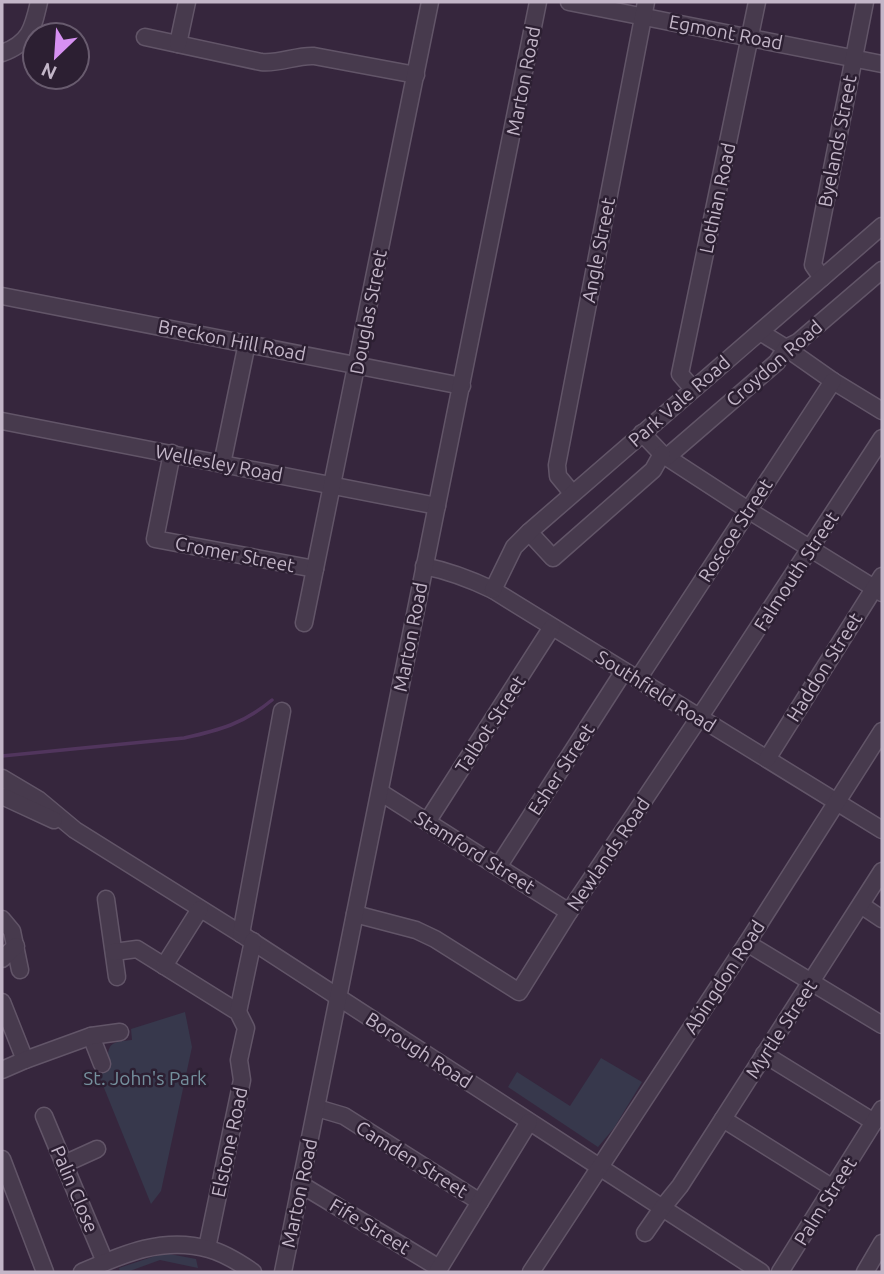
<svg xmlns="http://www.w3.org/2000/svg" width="884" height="1274" viewBox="0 0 884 1274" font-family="Ubuntu,sans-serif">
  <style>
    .green { fill: #37384c }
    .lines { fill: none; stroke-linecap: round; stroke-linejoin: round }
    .stream { stroke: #51355d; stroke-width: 3.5 }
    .minor-casing { stroke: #625568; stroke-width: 19 }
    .minor { stroke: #473a4d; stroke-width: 16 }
    .labels { text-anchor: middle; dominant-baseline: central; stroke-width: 5; stroke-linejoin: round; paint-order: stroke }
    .street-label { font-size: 19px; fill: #c3b6c8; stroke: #2c1f32 }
    .park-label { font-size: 19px; fill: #75909d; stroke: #2c1f32 }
  </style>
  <rect width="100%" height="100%" fill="#36263d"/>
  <g class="green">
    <path d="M 185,1012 L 192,1047 L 161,1191 L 151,1204 L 96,1068 L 108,1062 C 107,1042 113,1042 132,1040 L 131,1029 Z"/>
    <path d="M 601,1058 L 642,1082 L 614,1128 L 598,1147 L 508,1087 L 517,1072 L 570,1106 Z"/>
    <path d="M 164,1253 L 196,1259 L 198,1268 L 160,1260 L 127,1272 L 120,1272 L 119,1268 Z"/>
  </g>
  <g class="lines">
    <path class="stream" d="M 2,756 L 184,738 C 220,730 243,724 272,700"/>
    <g class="minor-casing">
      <g id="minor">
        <path d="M 569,2 L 882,64"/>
        <path d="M 145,37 L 261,62 C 280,64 296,55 314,56 L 416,75"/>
        <path d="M 178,44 L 187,2"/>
        <path d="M 2,53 C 30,43 33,28 39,2"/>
        <path d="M 822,278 L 813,265 L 865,2"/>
        <path d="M 2,296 L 462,386"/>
        <path d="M 760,332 L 786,348 L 833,381 L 882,411"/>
        <path d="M 693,389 L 680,374 L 757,2"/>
        <path d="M 2,421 L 437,506"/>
        <path d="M 642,433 L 662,454 L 748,510 L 882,593"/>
        <path d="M 172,453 L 155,539 L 315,569"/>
        <path d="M 667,457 L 777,362 L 786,348 L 798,342 L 882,270"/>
        <path d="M 222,464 L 247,343"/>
        <path d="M 572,493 L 558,476 L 557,465 L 646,2"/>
        <path d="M 529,532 L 553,558 L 653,470 L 662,454"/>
        <path d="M 424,566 C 449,571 470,579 493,590 L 882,830"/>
        <path d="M 493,590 L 514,547 L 529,532 L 882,226"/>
        <path d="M 304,623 L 430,2"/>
        <path d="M 638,679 L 833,381"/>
        <path d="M 767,759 L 882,576"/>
        <path d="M 2,778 L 39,800 L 75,830 L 241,934 L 761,1272"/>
        <path d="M 380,792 L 569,912"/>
        <path d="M 2,796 L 54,820"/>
        <path d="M 427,822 L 552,627"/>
        <path d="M 498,867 L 624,671"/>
        <path d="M 106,899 L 117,977"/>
        <path d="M 861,905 L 882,919"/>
        <path d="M 355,914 L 416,930 L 435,939 L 519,992 L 569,912 L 709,703 L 882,438"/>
        <path d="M 2,919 L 12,931 L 20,970"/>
        <path d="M 241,934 L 282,711"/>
        <path d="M 747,943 L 882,1025"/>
        <path d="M 114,952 L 137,949 L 238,1012 L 246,1028 L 239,1060 L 242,1080 L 207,1248"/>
        <path d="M 2,959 L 16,946"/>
        <path d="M 164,966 L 200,909"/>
        <path d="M 2,1002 L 25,1060"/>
        <path d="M 238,1012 L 253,941"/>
        <path d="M 91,1036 L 102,1064"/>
        <path d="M 764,1054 L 874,1122"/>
        <path d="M 2,1070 L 25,1060 L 91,1036 L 120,1032"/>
        <path d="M 317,1108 L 344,1116 L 480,1202"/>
        <path d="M 44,1116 L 105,1262"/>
        <path d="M 723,1119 L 833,1188"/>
        <path d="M 2,1159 L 45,1272"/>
        <path d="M 64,1164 L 97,1149"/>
        <path d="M 300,1184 L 439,1268"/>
        <path d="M 645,1233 L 663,1207 L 680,1186 L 882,871"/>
        <path d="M 82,1272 C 123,1254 163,1236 209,1249 C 224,1253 240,1263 253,1272"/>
        <path d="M 283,1272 L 538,2"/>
        <path d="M 437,1272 L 529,1122"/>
        <path d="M 531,1272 L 747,943 L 882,731"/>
        <path d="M 780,1272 L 882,1109"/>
        <path d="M 865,1272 L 882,1243"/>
      </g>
    </g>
    <use href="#minor" class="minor"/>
  </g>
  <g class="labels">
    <g class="street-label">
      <text transform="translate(726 32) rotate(11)">Egmont Road</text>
      <text transform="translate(523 81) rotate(-79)">Marton Road</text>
      <text transform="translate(837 141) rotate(-79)">Byelands Street</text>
      <text transform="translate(717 198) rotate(-78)">Lothian Road</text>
      <text transform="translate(598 250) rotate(-79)">Angle Street</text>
      <text transform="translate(368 312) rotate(-79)">Douglas Street</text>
      <text transform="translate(232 340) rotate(11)">Breckon Hill Road</text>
      <text transform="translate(774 363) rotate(-41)">Croydon Road</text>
      <text transform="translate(679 401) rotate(-41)">Park Vale Road</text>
      <text transform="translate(219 463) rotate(11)">Wellesley Road</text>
      <text transform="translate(735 530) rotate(-57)">Roscoe Street</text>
      <text transform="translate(235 554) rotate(11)">Cromer Street</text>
      <text transform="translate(796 571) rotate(-57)">Falmouth Street</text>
      <text transform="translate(410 637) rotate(-79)">Marton Road</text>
      <text transform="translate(824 667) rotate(-58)">Haddon Street</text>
      <text transform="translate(656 691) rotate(32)">Southfield Road</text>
      <text transform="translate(490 724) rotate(-57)">Talbot Street</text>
      <text transform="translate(561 769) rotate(-57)">Esher Street</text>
      <text transform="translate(475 852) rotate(32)">Stamford Street</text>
      <text transform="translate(608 854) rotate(-56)">Newlands Road</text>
      <text transform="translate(724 977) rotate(-57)">Abingdon Road</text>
      <text transform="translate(781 1029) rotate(-57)">Myrtle Street</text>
      <text transform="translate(419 1050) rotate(33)">Borough Road</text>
      <text transform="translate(229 1142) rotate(-78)">Elstone Road</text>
      <text transform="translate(412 1159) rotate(32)">Camden Street</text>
      <text transform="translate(75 1189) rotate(67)">Palin Close</text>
      <text transform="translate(299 1193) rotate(-78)">Marton Road</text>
      <text transform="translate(825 1201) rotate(-58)">Palm Street</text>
      <text transform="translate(370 1226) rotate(31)">Fife Street</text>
    </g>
    <g class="park-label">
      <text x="145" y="1078">St. John's Park</text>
    </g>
  </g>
  <rect width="884" height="1274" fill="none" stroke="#c3b6c8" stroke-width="7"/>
  <g transform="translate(56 56) rotate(205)"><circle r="33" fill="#2c1f32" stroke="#685b6e" stroke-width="2"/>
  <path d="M0-5L12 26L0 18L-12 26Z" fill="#d791f2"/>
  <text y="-10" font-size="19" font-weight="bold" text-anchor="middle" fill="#c3b6c8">N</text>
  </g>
</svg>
